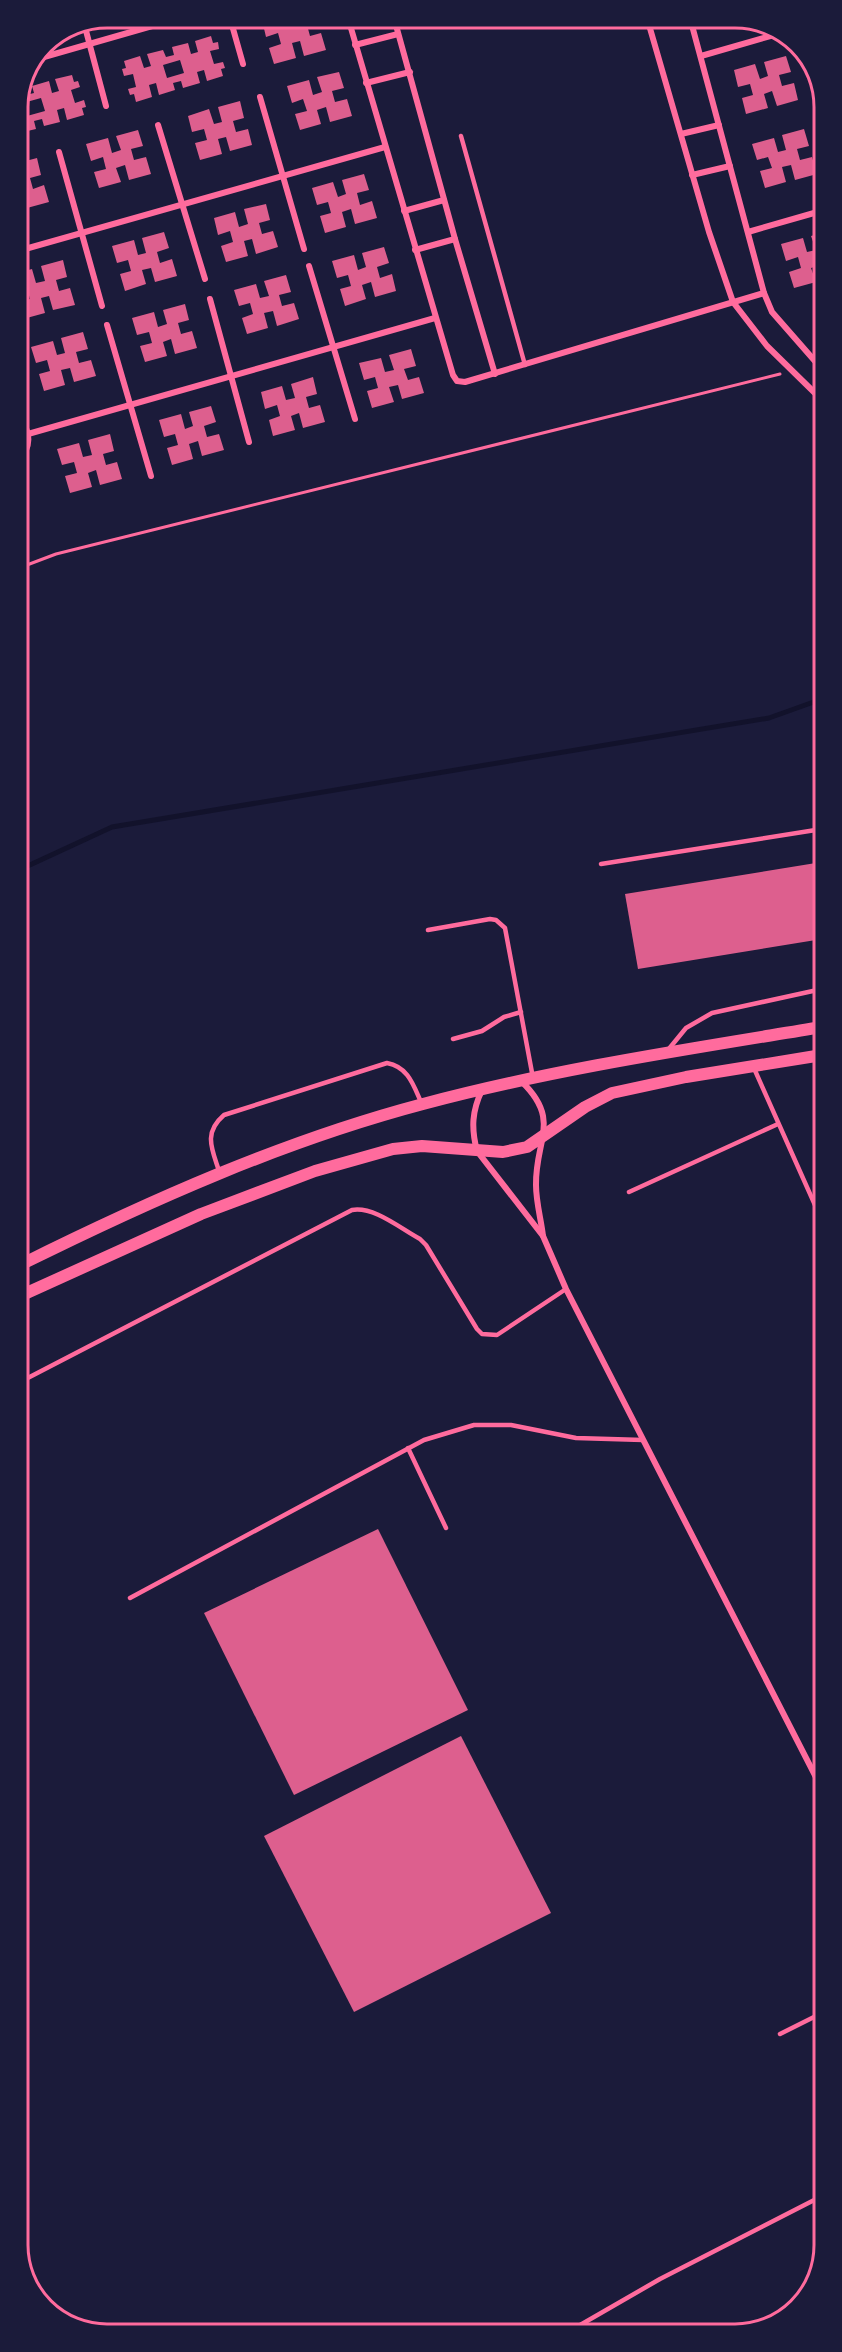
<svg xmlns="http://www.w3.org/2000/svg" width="842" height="2352" viewBox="0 0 842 2352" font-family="'Roboto Serif',serif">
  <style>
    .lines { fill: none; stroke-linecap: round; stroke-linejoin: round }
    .stream { stroke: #12122b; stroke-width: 5 }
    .building { fill: #dd5f8e; fill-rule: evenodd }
    .path { stroke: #ff6b9d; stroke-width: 3 }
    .service { stroke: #ff6b9d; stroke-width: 4.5 }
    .minor { stroke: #ff6b9d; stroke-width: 6 }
    .secondary { stroke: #ff6b9d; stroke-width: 12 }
    .rim { fill: none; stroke: #ff6b9d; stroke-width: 3 }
  </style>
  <rect width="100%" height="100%" fill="#1b1b3a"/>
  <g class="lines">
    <path class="stream" d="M 19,870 L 112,827 L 769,718 L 822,699"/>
  </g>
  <g class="building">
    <path d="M 268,18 L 284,18 L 287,28 L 296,26 L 294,18 L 317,18 L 318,22 L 307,25 L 310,36 L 321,33 L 326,50 L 304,56 L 300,41 L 292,43 L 296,58 L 274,64 L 269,48 L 281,44 L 278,33 L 266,37 L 262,20 Z"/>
    <path d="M 211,36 L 213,43 L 218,42 L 219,49 L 210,51 L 214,64 L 223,62 L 225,68 L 221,69 L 223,76 L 207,81 L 204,70 L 197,72 L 200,83 L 183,88 L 181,81 L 173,83 L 175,90 L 159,95 L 156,83 L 149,85 L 152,97 L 136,102 L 134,94 L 130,95 L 128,89 L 136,87 L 133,74 L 124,76 L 122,69 L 126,68 L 124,61 L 140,56 L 144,68 L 151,66 L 147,54 L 163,50 L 166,57 L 174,55 L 172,47 L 188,43 L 191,54 L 198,52 L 195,41 ZM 180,60 L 184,73 L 167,78 L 163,65 Z"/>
    <path d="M 786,56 L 791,72 L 779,75 L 782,86 L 794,83 L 798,100 L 777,106 L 772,91 L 764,94 L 768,108 L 746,114 L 742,98 L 753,95 L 750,84 L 738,87 L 734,70 L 755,64 L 760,79 L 768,76 L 764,62 Z"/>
    <path d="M 339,72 L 344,88 L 332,91 L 335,102 L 347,99 L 352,116 L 330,122 L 326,107 L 317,110 L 321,124 L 300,130 L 295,114 L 307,111 L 303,99 L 292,103 L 287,86 L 309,80 L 313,95 L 322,92 L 317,77 Z"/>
    <path d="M 72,75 L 74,82 L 78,81 L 80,87 L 71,90 L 75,103 L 84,100 L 86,107 L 82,108 L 84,115 L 67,120 L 64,108 L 57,110 L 60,122 L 44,126 L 42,119 L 34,121 L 36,129 L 19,133 L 18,102 L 24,89 L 26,95 L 34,93 L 32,86 L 49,81 L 52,93 L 59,91 L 55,79 ZM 41,98 L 45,111 L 27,116 L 23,103 Z"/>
    <path d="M 240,101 L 244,118 L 233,121 L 236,132 L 248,129 L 252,145 L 230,151 L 226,137 L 218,139 L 222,154 L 200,160 L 195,143 L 207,140 L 204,129 L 192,132 L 188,116 L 209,109 L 214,124 L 222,122 L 218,107 Z"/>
    <path d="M 804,129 L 809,146 L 797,149 L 800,160 L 812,157 L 817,174 L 795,180 L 791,165 L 782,167 L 786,182 L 765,188 L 760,171 L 772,168 L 768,157 L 757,160 L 752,144 L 774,138 L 778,152 L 786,150 L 782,135 Z"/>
    <path d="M 138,130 L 143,146 L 131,149 L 134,160 L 146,157 L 151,174 L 129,180 L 125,165 L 116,168 L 121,182 L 99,188 L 94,172 L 106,169 L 103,157 L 91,161 L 86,144 L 108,138 L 112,153 L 121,150 L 116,136 Z"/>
    <path d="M 37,158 L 41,175 L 30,178 L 33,189 L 44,185 L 49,202 L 27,208 L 23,194 L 18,195 L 18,163 Z"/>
    <path d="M 364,174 L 369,190 L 357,193 L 360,205 L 372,201 L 377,218 L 355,224 L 351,209 L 342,212 L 346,227 L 325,233 L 320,216 L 331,213 L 328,202 L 317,205 L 312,188 L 333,182 L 338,197 L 346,194 L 342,180 Z"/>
    <path d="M 266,204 L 270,220 L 259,223 L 262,234 L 273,231 L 278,247 L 256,254 L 252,239 L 244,241 L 248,256 L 226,262 L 221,246 L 233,242 L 230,231 L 218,235 L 214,218 L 235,212 L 239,227 L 248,224 L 244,209 Z"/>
    <path d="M 164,232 L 169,248 L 157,252 L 160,263 L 172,259 L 177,276 L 155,282 L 151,268 L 142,270 L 146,284 L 125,291 L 120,274 L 131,271 L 128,260 L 117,263 L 112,246 L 134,240 L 138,255 L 146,253 L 142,238 Z"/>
    <path d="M 821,233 L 821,265 L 811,268 L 816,282 L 794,288 L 789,272 L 801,268 L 798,257 L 786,261 L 781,244 L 803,238 L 807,252 L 816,250 L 811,236 Z"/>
    <path d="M 384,247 L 389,263 L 377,267 L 380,278 L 392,274 L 396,291 L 375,297 L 371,282 L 362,285 L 366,299 L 345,306 L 340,289 L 351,286 L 348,275 L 337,278 L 332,261 L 354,255 L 358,270 L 366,267 L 362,253 Z"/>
    <path d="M 63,260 L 67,277 L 56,280 L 59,291 L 70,288 L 75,305 L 53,310 L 49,296 L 41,298 L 45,313 L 23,319 L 18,302 L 30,299 L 27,288 L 18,290 L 18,273 L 32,269 L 36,283 L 45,281 L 41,266 Z"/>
    <path d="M 286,275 L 291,292 L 279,295 L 282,306 L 294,303 L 299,319 L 277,326 L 273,311 L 264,313 L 268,328 L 247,334 L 242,318 L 253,314 L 250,303 L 239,306 L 234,290 L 256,284 L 260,298 L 269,296 L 264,281 Z"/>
    <path d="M 185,304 L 189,320 L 178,323 L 181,334 L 192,331 L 197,348 L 175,354 L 171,339 L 163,342 L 167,356 L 145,362 L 140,346 L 152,343 L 149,332 L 137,335 L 132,318 L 154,312 L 158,327 L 167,324 L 163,310 Z"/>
    <path d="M 83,332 L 88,349 L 76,352 L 79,363 L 91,360 L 96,376 L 74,382 L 70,368 L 61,370 L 65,385 L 44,391 L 39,374 L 50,371 L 47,360 L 36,363 L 31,347 L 53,341 L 57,355 L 65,353 L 61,338 Z"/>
    <path d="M 411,349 L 416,366 L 404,369 L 408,380 L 419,377 L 424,393 L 402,399 L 398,385 L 389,387 L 394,402 L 372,408 L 367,391 L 378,388 L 375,377 L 364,380 L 359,363 L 381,358 L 385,372 L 394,370 L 389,355 Z"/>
    <path d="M 313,377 L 317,394 L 306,397 L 309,408 L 320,405 L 325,422 L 303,428 L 299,413 L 291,416 L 295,430 L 273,436 L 269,420 L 280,416 L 277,405 L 265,409 L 261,392 L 282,386 L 286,400 L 295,398 L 291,384 Z"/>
    <path d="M 211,406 L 216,422 L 204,426 L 207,437 L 219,434 L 224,450 L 202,456 L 198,441 L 189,444 L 193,459 L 172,465 L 167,448 L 178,445 L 175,434 L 164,437 L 159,420 L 181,414 L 185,429 L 193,426 L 189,412 Z"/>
    <path d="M 110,434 L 114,451 L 103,454 L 106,465 L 117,462 L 122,479 L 100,485 L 96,470 L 88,473 L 92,487 L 70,493 L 65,476 L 77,473 L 74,462 L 62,465 L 57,449 L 79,443 L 83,457 L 92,455 L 88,440 Z"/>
    <path d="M 822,862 L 822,939 L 638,969 L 625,894 Z"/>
    <path d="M 378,1529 L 468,1710 L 294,1795 L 204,1613 Z"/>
    <path d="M 461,1736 L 551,1913 L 354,2012 L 264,1836 Z"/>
  </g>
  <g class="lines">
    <path class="path" d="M 19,568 L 56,554 L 780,374"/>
    <g class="service">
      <path d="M 461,136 L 525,365"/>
      <path d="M 601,864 L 822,829"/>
      <path d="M 428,930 L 490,919 L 496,920 L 505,928 L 533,1078"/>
      <path d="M 453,1039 L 482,1031 L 504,1017 L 521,1012"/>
      <path d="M 668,1050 L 686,1028 L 712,1013 L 822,989"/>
      <path d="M 753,1066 L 823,1223"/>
      <path d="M 219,1171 C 212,1149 203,1133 224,1115 L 387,1063 C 408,1067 413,1084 421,1102"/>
      <path d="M 629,1192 L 778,1124"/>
      <path d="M 20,1382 L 352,1210 C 374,1206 401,1229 420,1239 L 426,1245 L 477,1329 L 482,1334 L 497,1335 L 566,1289"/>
      <path d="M 408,1448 L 446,1528"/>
      <path d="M 130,1598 L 424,1440 L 474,1425 L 511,1425 L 576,1438 L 643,1440"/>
      <path d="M 780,2034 L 824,2012"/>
      <path d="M 568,2332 L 660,2279 L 824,2195"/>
    </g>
    <g class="minor">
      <path d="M 230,18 L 243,64"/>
      <path d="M 348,18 L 453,375 L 457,381 L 465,382 L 764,293"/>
      <path d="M 394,18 L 455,239 L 495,374"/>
      <path d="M 647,18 L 709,232 L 733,302 L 767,346 L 821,399"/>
      <path d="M 690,18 L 764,293 L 772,312 L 821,368"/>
      <path d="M 395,22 L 407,18"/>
      <path d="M 85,27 L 106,106"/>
      <path d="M 355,45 L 398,34"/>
      <path d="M 701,56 L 781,33"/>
      <path d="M 37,59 L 180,18"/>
      <path d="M 816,76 L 821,95"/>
      <path d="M 366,83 L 410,72"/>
      <path d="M 260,97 L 304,249"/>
      <path d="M 158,125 L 205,279"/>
      <path d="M 681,134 L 719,125"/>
      <path d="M 59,152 L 102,306"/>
      <path d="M 692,175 L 730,166"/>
      <path d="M 404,211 L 444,200"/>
      <path d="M 748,232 L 821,211"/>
      <path d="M 415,250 L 455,239"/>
      <path d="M 18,251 L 385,147"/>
      <path d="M 309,266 L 355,419"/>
      <path d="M 210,299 L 249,442"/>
      <path d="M 107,325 L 151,476"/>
      <path d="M 19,420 C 32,430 31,449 19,459"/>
      <path d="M 28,434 L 435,318"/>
      <path d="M 521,1081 C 562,1120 535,1140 536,1185 C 536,1202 541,1219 543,1236"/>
      <path d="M 482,1090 C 472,1111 471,1128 477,1151 L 543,1236 L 566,1289 L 823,1791"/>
    </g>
    <g class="secondary">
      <path d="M 20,1265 C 149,1201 283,1141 423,1104 C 554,1069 689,1049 822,1027"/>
      <path d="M 20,1296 L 201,1214 L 315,1171 L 393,1149 L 422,1146 L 503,1152 L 527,1147 L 585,1107 L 612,1093 L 686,1077 L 822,1055"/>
    </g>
  </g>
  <path d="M0 0H842V2352H0ZM107 28H735A79 79 0 0 1 814 107V2245A79 79 0 0 1 735 2324H107A79 79 0 0 1 28 2245V107A79 79 0 0 1 107 28Z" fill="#1b1b3a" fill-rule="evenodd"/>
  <path class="rim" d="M107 28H735A79 79 0 0 1 814 107V2245A79 79 0 0 1 735 2324H107A79 79 0 0 1 28 2245V107A79 79 0 0 1 107 28Z"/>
</svg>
